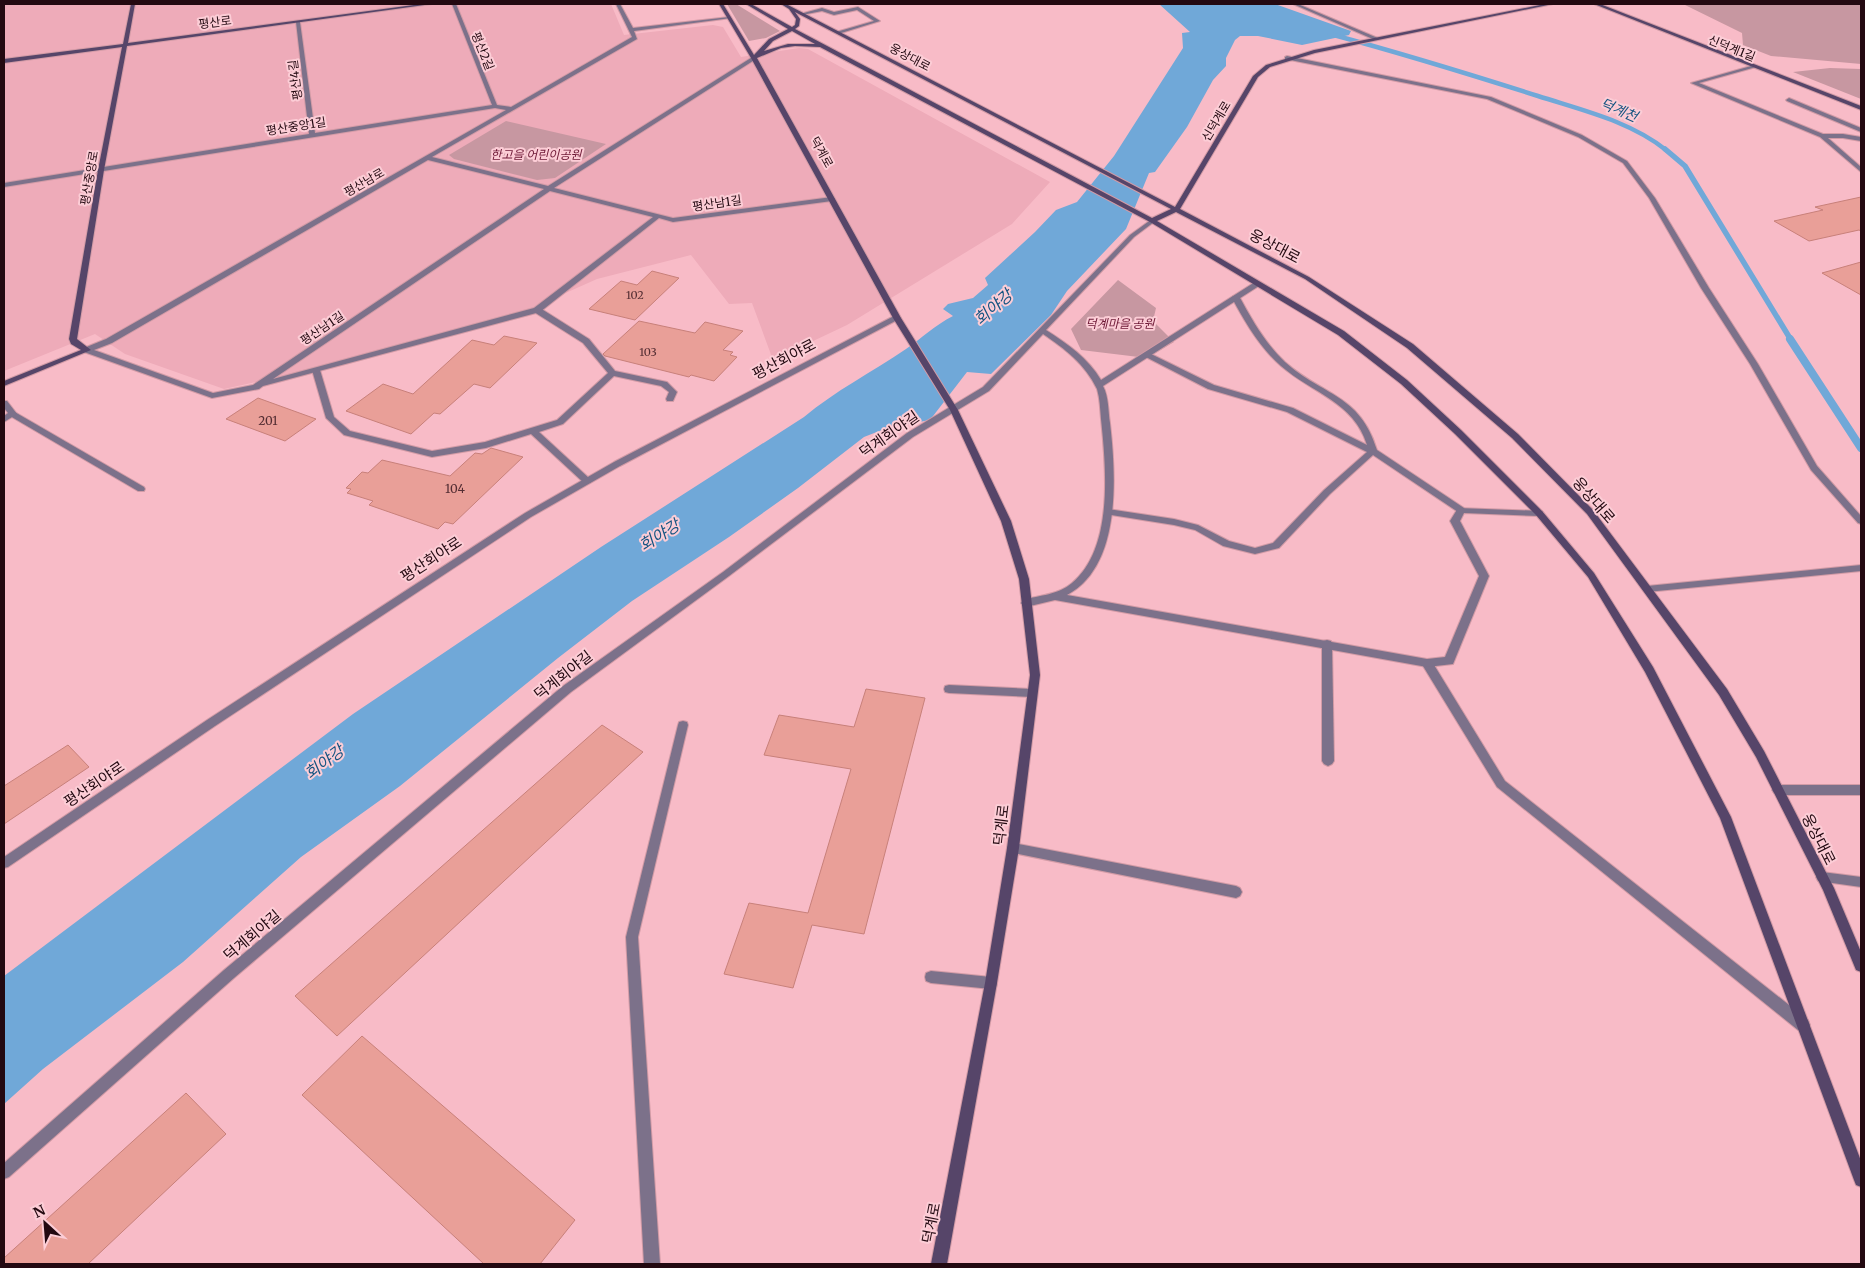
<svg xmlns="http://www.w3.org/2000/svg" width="1865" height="1268" viewBox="0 0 1865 1268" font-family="Merriweather,'Noto Sans KR',serif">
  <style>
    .built { fill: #eeabb9 }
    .green { fill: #c797a1 }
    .water { fill: #70a8d8 }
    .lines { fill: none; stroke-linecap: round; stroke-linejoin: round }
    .stream-far2 { stroke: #70a8d8; stroke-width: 4.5 }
    .stream-far1 { stroke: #70a8d8; stroke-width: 5.5 }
    .stream { stroke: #70a8d8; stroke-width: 8 }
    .building { fill: #e99f98; stroke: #c8807a }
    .lane-casing { stroke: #d29ba6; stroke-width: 2 }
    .street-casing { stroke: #d29ba6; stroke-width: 2 }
    .secondary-casing { stroke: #d29ba6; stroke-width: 2 }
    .lane { fill: #7c718a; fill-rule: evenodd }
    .street { fill: #7c718a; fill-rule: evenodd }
    .secondary { fill: #564569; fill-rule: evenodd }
    .labels { text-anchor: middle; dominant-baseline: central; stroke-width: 4; stroke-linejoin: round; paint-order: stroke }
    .far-number-label { font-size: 11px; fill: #542e33 }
    .far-street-label { font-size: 12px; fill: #230911; stroke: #fccdd6 }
    .far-park-label { font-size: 12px; font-style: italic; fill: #6c1634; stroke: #fccdd6 }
    .number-label { font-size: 12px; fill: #542e33 }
    .far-water-label { font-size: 14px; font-style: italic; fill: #155481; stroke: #fccdd6 }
    .street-label { font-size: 15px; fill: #230911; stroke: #fccdd6 }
    .water-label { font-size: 16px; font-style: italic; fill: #155481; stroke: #fccdd6 }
  </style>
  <rect width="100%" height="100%" fill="#f8bbc7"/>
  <path class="built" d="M 4,4 L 611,4 L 624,35 L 713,25 L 723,27 L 741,57 L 799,48 L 808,49 L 1050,182 L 1012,224 L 847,325 L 773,360 L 752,303 L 729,304 L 691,255 L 597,279 L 532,308 L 275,378 L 224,389 L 125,354 L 95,334 L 4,371 Z"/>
  <g class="green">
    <path d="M 727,4 L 736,4 L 780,31 L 766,38 L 749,41 Z"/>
    <path d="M 1683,4 L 1861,4 L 1861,64 L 1771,56 L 1743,45 L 1742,33 Z"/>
    <path d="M 1830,68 L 1861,69 L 1861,99 L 1793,72 Z"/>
    <path d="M 506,121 L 606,144 L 555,178 L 537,180 L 454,159 L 449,155 Z"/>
    <path d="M 1118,280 L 1156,308 L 1153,321 L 1174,342 L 1147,358 L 1081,350 L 1071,329 Z"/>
  </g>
  <path class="water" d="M 1159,4 L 1275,4 L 1351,31 L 1349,35 L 1302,45 L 1258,36 L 1240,36 L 1235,40 L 1226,58 L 1226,66 L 1213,80 L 1187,127 L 1155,172 L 1149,173 L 1126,229 L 1067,291 L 1051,315 L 991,374 L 967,372 L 930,420 L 887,428 L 864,437 L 798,488 L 729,537 L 632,601 L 558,658 L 400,786 L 301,857 L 183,962 L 43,1069 L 4,1104 L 4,976 L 353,714 L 601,547 L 804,417 C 835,391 872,372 906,349 C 922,338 935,325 953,316 L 943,309 L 948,304 L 973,298 L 988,285 L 985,278 L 1035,232 L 1056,210 L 1077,202 L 1114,156 L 1183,48 L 1182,33 L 1190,32 Z"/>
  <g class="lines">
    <path class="stream-far2" d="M 1330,34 C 1400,53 1469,74 1538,96 C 1581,110 1630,121 1666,150"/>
    <path class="stream-far1" d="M 1665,149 L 1685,166 L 1791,340"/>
    <path class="stream" d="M 1790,339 L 1861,448"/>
  </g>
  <g class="building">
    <path d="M 1861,197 L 1861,231 L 1859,230 L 1809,241 L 1774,221 L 1823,210 L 1815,207 Z"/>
    <path d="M 1861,262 L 1861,295 L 1822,273 Z"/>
    <path d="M 652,271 L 679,278 L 635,320 L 589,309 L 621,281 L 637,285 Z"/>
    <path d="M 639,321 L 695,333 L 705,322 L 743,331 L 723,350 L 733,352 L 730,355 L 737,357 L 714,381 L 691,375 L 689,377 L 605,356 L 603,354 Z"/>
    <path d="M 504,336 L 537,343 L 490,388 L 474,384 L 440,414 L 434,413 L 411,434 L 346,411 L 383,384 L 413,394 L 472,340 L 494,345 Z"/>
    <path d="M 258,398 L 316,419 L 285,441 L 226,419 Z"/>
    <path d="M 491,448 L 523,457 L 453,524 L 445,522 L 438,529 L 369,505 L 373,501 L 347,493 L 351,489 L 346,488 L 362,472 L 368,473 L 382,460 L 450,476 L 475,453 L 482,454 Z"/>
    <path d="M 866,689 L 925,698 L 864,934 L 812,925 L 793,988 L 724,974 L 749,903 L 808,913 L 851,769 L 764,755 L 779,715 L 854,727 Z"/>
    <path d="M 602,725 L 643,752 L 337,1036 L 295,996 Z"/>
    <path d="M 68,745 L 89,767 L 4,824 L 4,786 Z"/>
    <path d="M 362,1036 L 575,1220 L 540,1264 L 484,1264 L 302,1095 Z"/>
    <path d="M 186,1093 L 226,1134 L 88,1264 L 4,1264 L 4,1258 Z"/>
  </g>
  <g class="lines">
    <g class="lane-casing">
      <g id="lane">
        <path d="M 858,7 L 880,21 L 838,34 L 836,32 L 874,21 L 857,10 L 834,15 L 822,11 L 802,15 L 800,14 L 822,8 L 834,12 Z"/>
        <path d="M 1751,66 L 1756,67 L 1699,83 L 1823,134 L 1843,134 L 1861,137 L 1861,141 L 1843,138 L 1828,138 L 1861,167 L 1861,172 L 1820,137 L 1691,83 Z"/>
        <path d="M 1789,98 L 1861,128 L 1861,132 L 1787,101 L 1786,100 Z"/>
        <path d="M 1233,296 L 1239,296 C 1252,320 1265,343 1285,362 C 1323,396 1360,394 1377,450 L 1464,508 L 1465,510 L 1464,512 L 1458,512 L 1373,455 L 1330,494 L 1279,548 L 1255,554 L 1223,546 L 1195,530 L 1174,525 L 1105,514 L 1104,512 L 1108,509 L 1174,519 L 1198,525 L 1229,541 L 1255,548 L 1273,543 L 1324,490 L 1367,452 L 1287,412 L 1208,389 L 1142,355 L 1146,353 L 1149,353 L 1214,385 L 1293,408 L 1367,445 C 1354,402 1312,393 1281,366 C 1260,348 1245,322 1232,298 Z"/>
        <path d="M 534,308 L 540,308 L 589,339 L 615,371 L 667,382 L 677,392 L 673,401 L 667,401 L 666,399 L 669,392 L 661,386 L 614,376 L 563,424 L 539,432 L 590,479 L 591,481 L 590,483 L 584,483 L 531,434 L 486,448 L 432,457 L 344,435 L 326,418 L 312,370 L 316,368 L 320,370 L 334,417 L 350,431 L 432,451 L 485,442 L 557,420 L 608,373 L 583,343 L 534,312 Z"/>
        <path d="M 13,411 L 144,487 L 145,489 L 144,491 L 138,491 L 10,416 L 10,412 Z"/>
        <path d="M 1327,640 L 1331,641 L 1332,644 L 1334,761 L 1332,764 L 1328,766 L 1324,764 L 1322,761 L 1322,644 L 1323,641 Z"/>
        <path d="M 1427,659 L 1431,660 L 1505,781 L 1808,1020 L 1810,1025 L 1808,1030 L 1803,1032 L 1798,1030 L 1497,787 L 1423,666 L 1422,663 L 1423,660 Z"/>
        <path d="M 1778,785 L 1861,785 L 1861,795 L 1778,795 L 1774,793 L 1772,790 L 1774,787 Z"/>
        <path d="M 1013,843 L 1236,886 L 1240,888 L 1242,892 L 1240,896 L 1236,898 L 1013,853 L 1009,852 L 1007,848 L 1009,844 Z"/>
        <path d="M 1822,872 L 1861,877 L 1861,887 L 1818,881 L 1816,877 L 1818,873 Z"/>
      </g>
    </g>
    <g class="street-casing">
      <g id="street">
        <path d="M 452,4 L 456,4 L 497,105 L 511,107 L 632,37 L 616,4 L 620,4 L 633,28 L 729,17 L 731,18 L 634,31 L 637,39 L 432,157 L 548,186 L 754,56 L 756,57 L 756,59 L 554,188 L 673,218 L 832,197 L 835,199 L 832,201 L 673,222 L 659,218 L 540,312 L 263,386 L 259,389 L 212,398 L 84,352 L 84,348 L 106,339 L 506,110 L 495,108 L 4,187 L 4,183 L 309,134 L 296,22 L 298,21 L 300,22 L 315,133 L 492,105 ZM 428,160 L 544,189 L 253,385 L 213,393 L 94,350 L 112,343 ZM 550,191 L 653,217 L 534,308 L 273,379 Z"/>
        <path d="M 1293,4 L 1298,4 L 1380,39 L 1375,40 Z"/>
        <path d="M 1287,56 L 1491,97 L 1582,135 L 1627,161 L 1655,198 L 1709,288 L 1758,364 L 1817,466 L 1861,516 L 1861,524 L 1858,523 L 1811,470 L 1750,364 L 1701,288 L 1649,198 L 1623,163 L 1578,137 L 1487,99 L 1285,59 L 1285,57 Z"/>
        <path d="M 1152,219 L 1154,220 L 1154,222 L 1134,237 L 1046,330 C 1068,344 1088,358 1101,380 L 1255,282 L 1262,284 L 1103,386 C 1109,397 1108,411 1110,423 C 1116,475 1122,566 1067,595 L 1427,659 L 1445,657 L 1479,576 L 1450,521 L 1458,508 L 1542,511 L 1543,513 L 1539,516 L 1464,513 L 1460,521 L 1489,576 L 1453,664 L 1427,667 L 1055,600 L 1026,607 L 1023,606 L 1021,603 L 1023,600 C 1040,595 1058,595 1072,583 C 1114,548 1106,467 1101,419 C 1100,409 1100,399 1097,389 C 1085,364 1065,349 1043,334 L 989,391 L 913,437 L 729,576 L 571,692 L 234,978 L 9,1177 L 4,1179 L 4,1163 L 224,970 L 563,686 L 723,572 L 907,433 L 983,387 L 1130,235 Z"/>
        <path d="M 894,316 L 897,316 L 901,318 L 620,466 L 531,517 L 215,726 L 8,867 L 4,868 L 4,857 L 207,720 L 525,513 L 614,462 Z"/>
        <path d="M 4,401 L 7,401 L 17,414 L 4,422 L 4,416 L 8,413 L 4,408 Z"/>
        <path d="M 1861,565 L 1861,571 L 1647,592 L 1642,589 L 1647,586 Z"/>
        <path d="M 949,685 L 1032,689 L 1036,690 L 1037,693 L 1036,696 L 1032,697 L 949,693 L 945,692 L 944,689 L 945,686 Z"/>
        <path d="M 683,721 L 687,722 L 688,725 L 638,937 L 660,1264 L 644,1264 L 626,937 L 678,725 L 679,722 Z"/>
        <path d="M 931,971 L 991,977 L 996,979 L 997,983 L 996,987 L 991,989 L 931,983 L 926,981 L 925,977 L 926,973 Z"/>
      </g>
    </g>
    <g class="secondary-casing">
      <g id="secondary">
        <path d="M 131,4 L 135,4 L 128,43 L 421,4 L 432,4 L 127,46 L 104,170 L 77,339 L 91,350 L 4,386 L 4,381 L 81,350 L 71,344 L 69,339 L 98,170 L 122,47 L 4,63 L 4,59 L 123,44 Z"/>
        <path d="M 719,4 L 723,4 L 754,55 L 769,39 L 788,29 L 746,4 L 751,4 L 792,27 L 795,25 L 796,19 L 789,9 L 781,4 L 786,4 L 1175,207 L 1253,76 L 1266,65 L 1314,50 L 1545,4 L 1553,4 L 1315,53 L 1270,67 L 1258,77 L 1180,209 L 1309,277 L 1413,344 L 1518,434 L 1593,510 L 1727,689 L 1764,751 L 1834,888 L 1861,952 L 1861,972 L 1856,970 L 1823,890 L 1756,757 L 1719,695 L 1587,514 L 1512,438 L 1407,348 L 1305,279 L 1176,212 L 1157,221 L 1344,331 L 1407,380 L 1461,430 L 1542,511 L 1594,573 L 1653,667 L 1731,817 L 1861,1161 L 1861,1187 L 1856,1185 L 1854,1180 L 1720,818 L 1645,672 L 1588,577 L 1536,515 L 1455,434 L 1401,384 L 1338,335 L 1150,222 L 820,47 L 795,46 L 781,48 L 757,58 L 901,318 L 958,410 L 1011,521 L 1029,579 L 1040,675 L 1019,848 L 997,983 L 947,1264 L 931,1264 L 985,983 L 1007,848 L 1030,675 L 1019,579 L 1001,521 L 950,410 L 893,318 L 751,58 ZM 795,12 L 1171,209 L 1152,218 L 795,29 L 799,26 L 800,19 ZM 792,31 L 815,44 L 788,44 L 764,51 L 773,41 Z"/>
        <path d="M 1594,4 L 1600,4 L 1861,106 L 1861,110 Z"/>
      </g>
    </g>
    <use href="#lane" class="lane"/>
    <use href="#street" class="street"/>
    <use href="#secondary" class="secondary"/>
  </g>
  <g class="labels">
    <g class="far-number-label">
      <text x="635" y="295">102</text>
      <text x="648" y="352">103</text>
    </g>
    <g class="far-street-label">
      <text transform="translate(215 22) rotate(-7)">평산로</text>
      <text transform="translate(1732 48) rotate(22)">신덕계1길</text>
      <text transform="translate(483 51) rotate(68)">평산2길</text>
      <text transform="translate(910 57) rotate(28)">웅상대로</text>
      <text transform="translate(295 80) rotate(-97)">평산4길</text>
      <text transform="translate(1216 121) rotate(-59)">신덕계로</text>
      <text transform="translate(296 126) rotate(-9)">평산중앙1길</text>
      <text transform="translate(822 152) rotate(61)">덕계로</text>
      <text transform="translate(89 178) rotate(-80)">평산중앙로</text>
      <text transform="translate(364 182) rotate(-30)">평산남로</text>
      <text transform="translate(717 203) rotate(-8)">평산남1길</text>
      <text transform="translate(322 328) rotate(-34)">평산남1길</text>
    </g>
    <g class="far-park-label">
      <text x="536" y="154">한고을 어린이공원</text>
      <text x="1120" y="323">덕계마을 공원</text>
    </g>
    <g class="number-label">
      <text x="268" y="420">201</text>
      <text x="455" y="488">104</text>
    </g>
    <g class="far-water-label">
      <text transform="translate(1619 110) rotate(23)">덕계천</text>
    </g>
    <g class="street-label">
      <text transform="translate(1275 246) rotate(28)">웅상대로</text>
      <text transform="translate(784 359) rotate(-28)">평산회야로</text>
      <text transform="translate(889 434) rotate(-35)">덕계회야길</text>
      <text transform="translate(1594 500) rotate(49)">웅상대로</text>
      <text transform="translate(431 559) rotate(-33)">평산회야로</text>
      <text transform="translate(563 675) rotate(-38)">덕계회야길</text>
      <text transform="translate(94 784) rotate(-34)">평산회야로</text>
      <text transform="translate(1001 825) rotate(-83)">덕계로</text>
      <text transform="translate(1819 839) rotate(63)">웅상대로</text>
      <text transform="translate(252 935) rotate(-40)">덕계회야길</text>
      <text transform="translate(931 1223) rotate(-79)">덕계로</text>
    </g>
    <g class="water-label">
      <text transform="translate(993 307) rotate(-41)">회야강</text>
      <text transform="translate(659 535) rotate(-32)">회야강</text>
      <text transform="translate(324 762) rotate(-37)">회야강</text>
    </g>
  </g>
  <rect width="1865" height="1268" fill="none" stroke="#230911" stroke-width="10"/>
  <g transform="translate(45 1223) rotate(334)" stroke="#fccdd6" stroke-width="4" paint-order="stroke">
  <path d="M0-4L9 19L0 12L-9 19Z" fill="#230911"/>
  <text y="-8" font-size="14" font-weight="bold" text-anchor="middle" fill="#230911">N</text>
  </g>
</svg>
